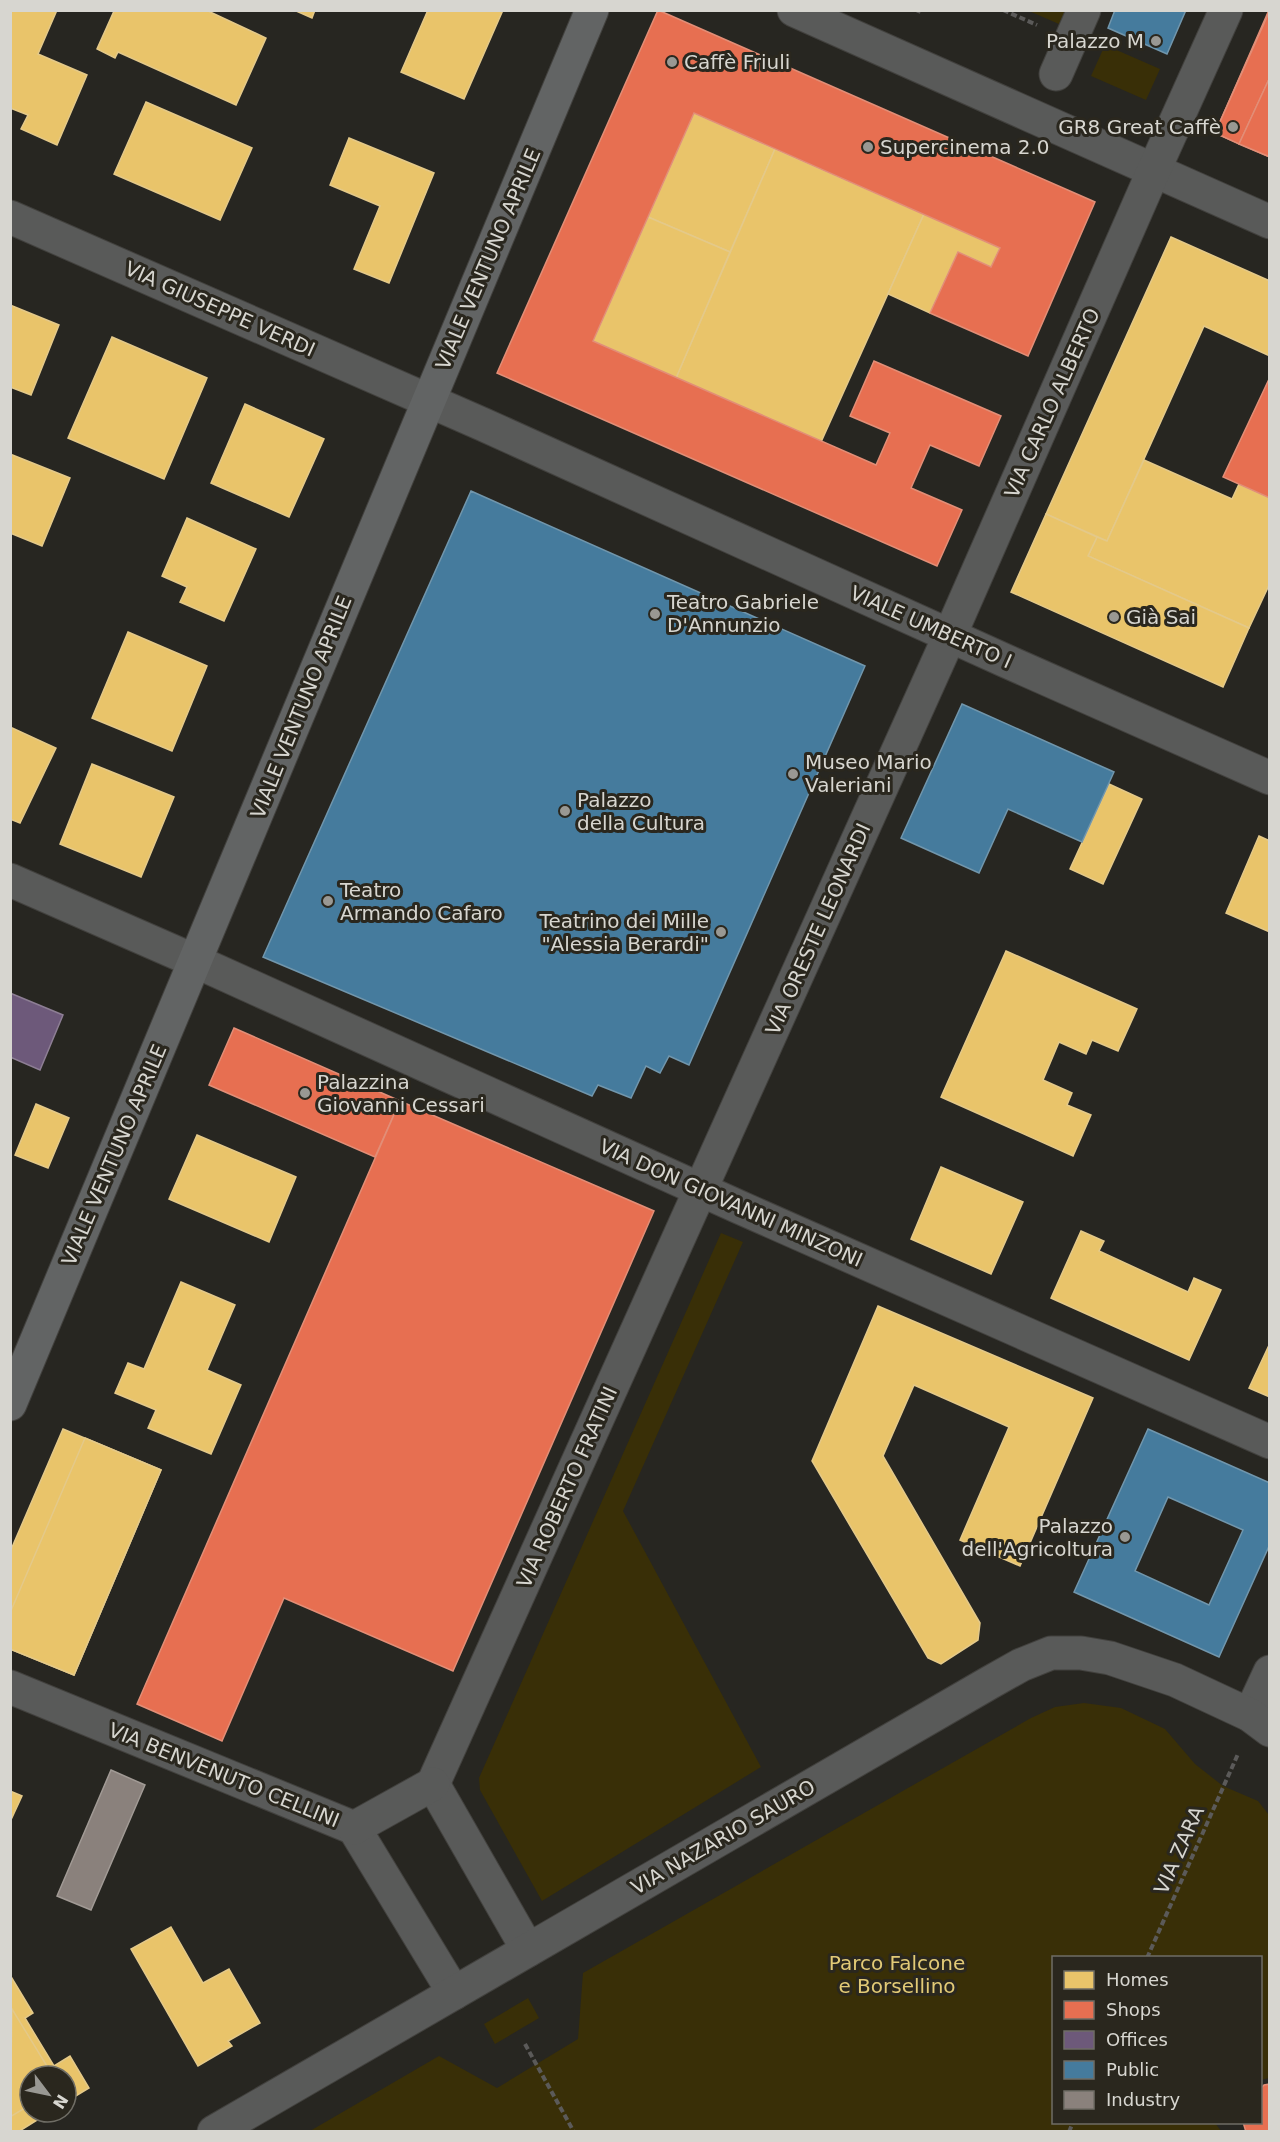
<svg xmlns="http://www.w3.org/2000/svg" width="1280" height="2142" viewBox="0 0 1280 2142" font-family="'DejaVu Sans',sans-serif">
  <style>
    .green { fill: #392f07 }
    .homes { fill: #e9c46a; stroke: #e4c989; stroke-width: 1.5 }
    .shops { fill: #e76f51; stroke: #e28e77; stroke-width: 1.5 }
    .offices { fill: #6d597a; stroke: #8d7e94; stroke-width: 1.5 }
    .public { fill: #457b9d; stroke: #7196ac; stroke-width: 1.5; fill-rule: evenodd }
    .industry { fill: #8a817c; stroke: #a19a95; stroke-width: 1.5 }
    .lines { fill: none; stroke-linecap: round; stroke-linejoin: round }
    .minor-casing { stroke: #42413e; stroke-width: 35 }
    .major-casing { stroke: #42413e; stroke-width: 35 }
    .path { stroke: #5b5a59; stroke-width: 4; stroke-dasharray: 6 3; stroke-linecap: butt }
    .minor { stroke: #595a59; stroke-width: 33 }
    .major { stroke: #626464; stroke-width: 33 }
    .poi-dot { fill: #999893; stroke: #2a271e; stroke-width: 2 }
    .labels { text-anchor: middle; dominant-baseline: central; stroke-width: 6; stroke-linejoin: round; paint-order: stroke }
    .poi-label { font-size: 20px; fill: #d7d6d0; stroke: #2a271e; text-anchor: start }
    .street-label { font-size: 20px; fill: #d7d6d0; stroke: #2a271e }
    .park-label { font-size: 20px; fill: #e2ca76; stroke: #2a271e }
  </style>
  <rect width="100%" height="100%" fill="#272621"/>
  <g class="green">
    <path d="M 1029,11 L 1065,11 L 1059,24 Z"/>
    <path d="M 1105,45 L 1160,69 L 1146,100 L 1091,76 Z"/>
    <path d="M 721,1233 L 743,1242 L 623,1511 L 761,1767 L 542,1901 L 480,1790 L 479,1778 Z"/>
    <path d="M 1084,1703 L 1121,1708 L 1165,1729 L 1195,1764 L 1223,1786 L 1258,1801 L 1269,1815 L 1269,2078 L 1261,2080 L 1260,1958 L 1054,1958 L 1054,2122 L 1215,2123 L 1221,2131 L 310,2131 L 439,2056 L 497,2088 L 578,2039 L 583,1973 L 1031,1718 L 1055,1707 Z"/>
    <path d="M 528,1998 L 539,2018 L 495,2044 L 484,2024 Z"/>
  </g>
  <g class="homes">
    <path d="M 10,10 L 57,10 L 38,54 L 87,75 L 57,145 L 21,129 L 28,115 L 10,108 Z"/>
    <path d="M 112,10 L 206,10 L 266,38 L 236,105 L 118,52 L 115,58 L 97,49 L 114,11 Z"/>
    <path d="M 294,10 L 315,10 L 312,18 Z"/>
    <path d="M 428,10 L 503,10 L 464,99 L 401,72 Z"/>
    <path d="M 146,102 L 252,148 L 220,220 L 114,174 Z"/>
    <path d="M 694,113 L 775,149 L 730,252 L 648,217 Z"/>
    <path d="M 349,138 L 434,173 L 389,283 L 354,269 L 380,206 L 330,185 Z"/>
    <path d="M 775,149 L 924,214 L 821,442 L 676,378 Z"/>
    <path d="M 924,214 L 1000,248 L 991,267 L 958,252 L 930,313 L 888,294 Z"/>
    <path d="M 648,217 L 730,252 L 676,378 L 593,341 Z"/>
    <path d="M 1171,237 L 1270,281 L 1270,356 L 1204,326 L 1107,541 L 1046,514 Z"/>
    <path d="M 10,305 L 59,325 L 31,395 L 10,387 Z"/>
    <path d="M 112,337 L 207,378 L 164,479 L 68,438 Z"/>
    <path d="M 245,404 L 324,439 L 289,517 L 211,483 Z"/>
    <path d="M 10,454 L 70,478 L 42,546 L 10,533 Z"/>
    <path d="M 1144,460 L 1232,499 L 1239,484 L 1270,498 L 1270,583 L 1249,628 L 1088,556 L 1097,537 L 1107,541 Z"/>
    <path d="M 1046,514 L 1097,537 L 1088,556 L 1249,628 L 1223,687 L 1011,592 Z"/>
    <path d="M 187,518 L 256,549 L 224,621 L 180,602 L 187,587 L 162,576 Z"/>
    <path d="M 128,632 L 207,666 L 172,751 L 92,718 Z"/>
    <path d="M 10,727 L 56,748 L 20,823 L 10,819 Z"/>
    <path d="M 92,764 L 174,797 L 141,877 L 60,844 Z"/>
    <path d="M 1109,784 L 1142,799 L 1103,884 L 1070,869 Z"/>
    <path d="M 1259,836 L 1270,841 L 1270,932 L 1226,913 Z"/>
    <path d="M 1006,951 L 1137,1009 L 1118,1051 L 1092,1040 L 1086,1054 L 1059,1042 L 1043,1080 L 1072,1093 L 1067,1105 L 1091,1115 L 1073,1156 L 941,1097 Z"/>
    <path d="M 36,1104 L 69,1118 L 48,1168 L 15,1155 Z"/>
    <path d="M 197,1135 L 296,1177 L 269,1242 L 169,1199 Z"/>
    <path d="M 941,1167 L 1023,1202 L 991,1274 L 911,1239 Z"/>
    <path d="M 1081,1231 L 1104,1241 L 1099,1251 L 1188,1292 L 1194,1278 L 1221,1290 L 1189,1360 L 1051,1298 Z"/>
    <path d="M 181,1282 L 235,1305 L 207,1370 L 241,1385 L 211,1454 L 148,1428 L 156,1410 L 115,1393 L 128,1363 L 144,1369 Z"/>
    <path d="M 878,1306 L 1093,1398 L 1020,1566 L 960,1540 L 1009,1427 L 914,1385 L 883,1456 L 980,1623 L 978,1640 L 941,1664 L 928,1658 L 812,1461 Z"/>
    <path d="M 1270,1343 L 1270,1397 L 1249,1388 Z"/>
    <path d="M 63,1429 L 161,1470 L 74,1675 L 10,1649 L 10,1552 Z"/>
    <path d="M 85,1438 L 161,1470 L 74,1675 L 10,1649 L 10,1613 Z"/>
    <path d="M 10,1791 L 22,1796 L 10,1822 Z"/>
    <path d="M 171,1927 L 203,1983 L 229,1969 L 260,2023 L 228,2041 L 232,2046 L 198,2066 L 131,1949 Z"/>
    <path d="M 10,1975 L 33,2013 L 25,2018 L 54,2066 L 70,2056 L 89,2088 L 66,2102 L 66,2076 L 30,2076 L 30,2112 L 50,2112 L 18,2132 L 10,2132 Z"/>
    <path d="M 12,2009 L 53,2076 L 30,2076 L 30,2105 L 10,2117 Z"/>
  </g>
  <g class="shops">
    <path d="M 658,10 L 1095,202 L 1028,356 L 930,313 L 958,252 L 991,267 L 1000,248 L 694,113 L 593,341 L 876,465 L 890,433 L 850,416 L 874,361 L 1001,416 L 979,466 L 930,445 L 911,488 L 962,510 L 937,566 L 497,373 Z"/>
    <path d="M 1269,10 L 1270,10 L 1270,157 L 1215,133 Z"/>
    <path d="M 1270,10 L 1270,77 L 1239,144 L 1215,133 Z"/>
    <path d="M 1270,77 L 1270,157 L 1239,144 Z"/>
    <path d="M 1270,377 L 1270,498 L 1223,477 Z"/>
    <path d="M 234,1028 L 400,1101 L 375,1157 L 209,1085 Z"/>
    <path d="M 400,1101 L 654,1211 L 453,1671 L 284,1598 L 222,1741 L 137,1704 Z"/>
    <path d="M 1270,2084 L 1270,2132 L 1246,2132 L 1243,2122 L 1260,2122 L 1260,2089 L 1264,2085 Z"/>
  </g>
  <path class="offices" d="M 10,993 L 63,1015 L 40,1070 L 10,1057 Z"/>
  <g class="public">
    <path d="M 1115,10 L 1186,10 L 1167,54 L 1108,28 Z"/>
    <path d="M 471,491 L 865,666 L 689,1065 L 669,1056 L 660,1073 L 646,1066 L 631,1098 L 598,1085 L 592,1096 L 263,957 Z"/>
    <path d="M 962,704 L 1114,772 L 1082,842 L 1008,809 L 979,873 L 901,838 Z"/>
    <path d="M 1148,1429 L 1270,1483 L 1270,1544 L 1219,1657 L 1074,1592 ZM 1168,1497 L 1243,1530 L 1209,1605 L 1135,1571 Z"/>
  </g>
  <path class="industry" d="M 111,1770 L 145,1785 L 91,1910 L 57,1896 Z"/>
  <g class="lines">
    <g class="minor-casing">
      <g id="minor">
        <path d="M 794,10 L 1270,222"/>
        <path d="M 1056,74 L 1084,10"/>
        <path d="M 10,217 L 482,424 L 1006,661 L 1270,778"/>
        <path d="M 10,880 L 195,961 L 739,1207 L 1270,1442"/>
        <path d="M 10,1687 L 354,1828"/>
        <path d="M 1250,1715 L 1270,1672"/>
        <path d="M 433,1784 L 950,635 L 1154,170 L 1226,10"/>
        <path d="M 433,1784 L 528,1950"/>
        <path d="M 354,1828 L 454,1993"/>
        <path d="M 354,1828 L 433,1784"/>
        <path d="M 214,2132 L 989,1683 L 1021,1665 L 1051,1653 L 1081,1653 L 1110,1658 L 1175,1680 L 1250,1715 L 1270,1730"/>
      </g>
    </g>
    <g class="major-casing">
      <path id="major" d="M 10,1404 L 592,10"/>
    </g>
    <g class="path">
      <path d="M 1003,10 L 1037,25"/>
      <path d="M 918,13 L 919,10"/>
      <path d="M 1147,1958 L 1238,1754"/>
      <path d="M 525,2044 L 574,2132"/>
      <path d="M 1069,2132 L 1073,2122"/>
    </g>
    <use href="#minor" class="minor"/>
    <use href="#major" class="major"/>
  </g>
  <g class="poi-dot">
    <circle cx="1156" cy="41" r="6"/>
    <circle cx="672" cy="62" r="6"/>
    <circle cx="1233" cy="127" r="6"/>
    <circle cx="868" cy="147" r="6"/>
    <circle cx="655" cy="614" r="6"/>
    <circle cx="1114" cy="617" r="6"/>
    <circle cx="793" cy="774" r="6"/>
    <circle cx="565" cy="811" r="6"/>
    <circle cx="328" cy="901" r="6"/>
    <circle cx="721" cy="932" r="6"/>
    <circle cx="305" cy="1093" r="6"/>
    <circle cx="1125" cy="1537" r="6"/>
  </g>
  <g class="labels">
    <g class="poi-label">
      <text x="1144" y="41" text-anchor="end">Palazzo M</text>
      <text x="684" y="62">Caffè Friuli</text>
      <text x="1221" y="127" text-anchor="end">GR8 Great Caffè</text>
      <text x="880" y="147">Supercinema 2.0</text>
      <text x="667" y="602">Teatro Gabriele<tspan x="667" dy="23">D'Annunzio</tspan></text>
      <text x="1126" y="617">Già Sai</text>
      <text x="805" y="762">Museo Mario<tspan x="805" dy="23">Valeriani</tspan></text>
      <text x="577" y="800">Palazzo<tspan x="577" dy="23">della Cultura</tspan></text>
      <text x="340" y="890">Teatro<tspan x="340" dy="23">Armando Cafaro</tspan></text>
      <text x="709" y="921" text-anchor="end">Teatrino dei Mille<tspan x="709" dy="23">"Alessia Berardi"</tspan></text>
      <text x="317" y="1082">Palazzina<tspan x="317" dy="23">Giovanni Cessari</tspan></text>
      <text x="1113" y="1526" text-anchor="end">Palazzo<tspan x="1113" dy="23">dell'Agricoltura</tspan></text>
    </g>
    <g class="street-label">
      <text transform="translate(488 259) rotate(-67)">VIALE VENTUNO APRILE</text>
      <text transform="translate(220 309) rotate(24)">VIA GIUSEPPE VERDI</text>
      <text transform="translate(1052 403) rotate(-66)">VIA CARLO ALBERTO</text>
      <text transform="translate(931 627) rotate(24)">VIALE UMBERTO I</text>
      <text transform="translate(301 707) rotate(-68)">VIALE VENTUNO APRILE</text>
      <text transform="translate(818 929) rotate(-66)">VIA ORESTE LEONARDI</text>
      <text transform="translate(114 1155) rotate(-67)">VIALE VENTUNO APRILE</text>
      <text transform="translate(731 1203) rotate(24)">VIA DON GIOVANNI MINZONI</text>
      <text transform="translate(567 1487) rotate(-66)">VIA ROBERTO FRATINI</text>
      <text transform="translate(224 1775) rotate(22)">VIA BENVENUTO CELLINI</text>
      <text transform="translate(723 1837) rotate(-30)">VIA NAZARIO SAURO</text>
      <text transform="translate(1179 1850) rotate(-66)">VIA ZARA</text>
    </g>
    <g class="park-label">
      <text x="897" y="1963">Parco Falcone<tspan x="897" dy="23">e Borsellino</tspan></text>
    </g>
  </g>
  <rect width="1280" height="2142" fill="none" stroke="#d7d6d0" stroke-width="24"/>
  <rect x="1052" y="1956" width="210" height="168" fill="#2a271e" stroke="#6f6d65" stroke-width="1.5"/>
  <rect x="1064" y="1971" width="30" height="18" fill="#e9c46a" stroke="#6f6d65" stroke-width="1.5"/>
  <text x="1106" y="1986" font-size="18" fill="#d7d6d0">Homes</text>
  <rect x="1064" y="2001" width="30" height="18" fill="#e76f51" stroke="#6f6d65" stroke-width="1.5"/>
  <text x="1106" y="2016" font-size="18" fill="#d7d6d0">Shops</text>
  <rect x="1064" y="2031" width="30" height="18" fill="#6d597a" stroke="#6f6d65" stroke-width="1.5"/>
  <text x="1106" y="2046" font-size="18" fill="#d7d6d0">Offices</text>
  <rect x="1064" y="2061" width="30" height="18" fill="#457b9d" stroke="#6f6d65" stroke-width="1.5"/>
  <text x="1106" y="2076" font-size="18" fill="#d7d6d0">Public</text>
  <rect x="1064" y="2091" width="30" height="18" fill="#8a817c" stroke="#6f6d65" stroke-width="1.5"/>
  <text x="1106" y="2106" font-size="18" fill="#d7d6d0">Industry</text>
  <g transform="translate(48 2094) rotate(122)"><circle r="28" fill="#2a271e" stroke="#6f6d65" stroke-width="1.5"/>
  <path d="M0-4.5L10 22L0 15L-10 22Z" fill="#999893"/>
  <text y="-9" font-size="16" font-weight="bold" text-anchor="middle" fill="#d7d6d0">N</text>
  </g>
</svg>
